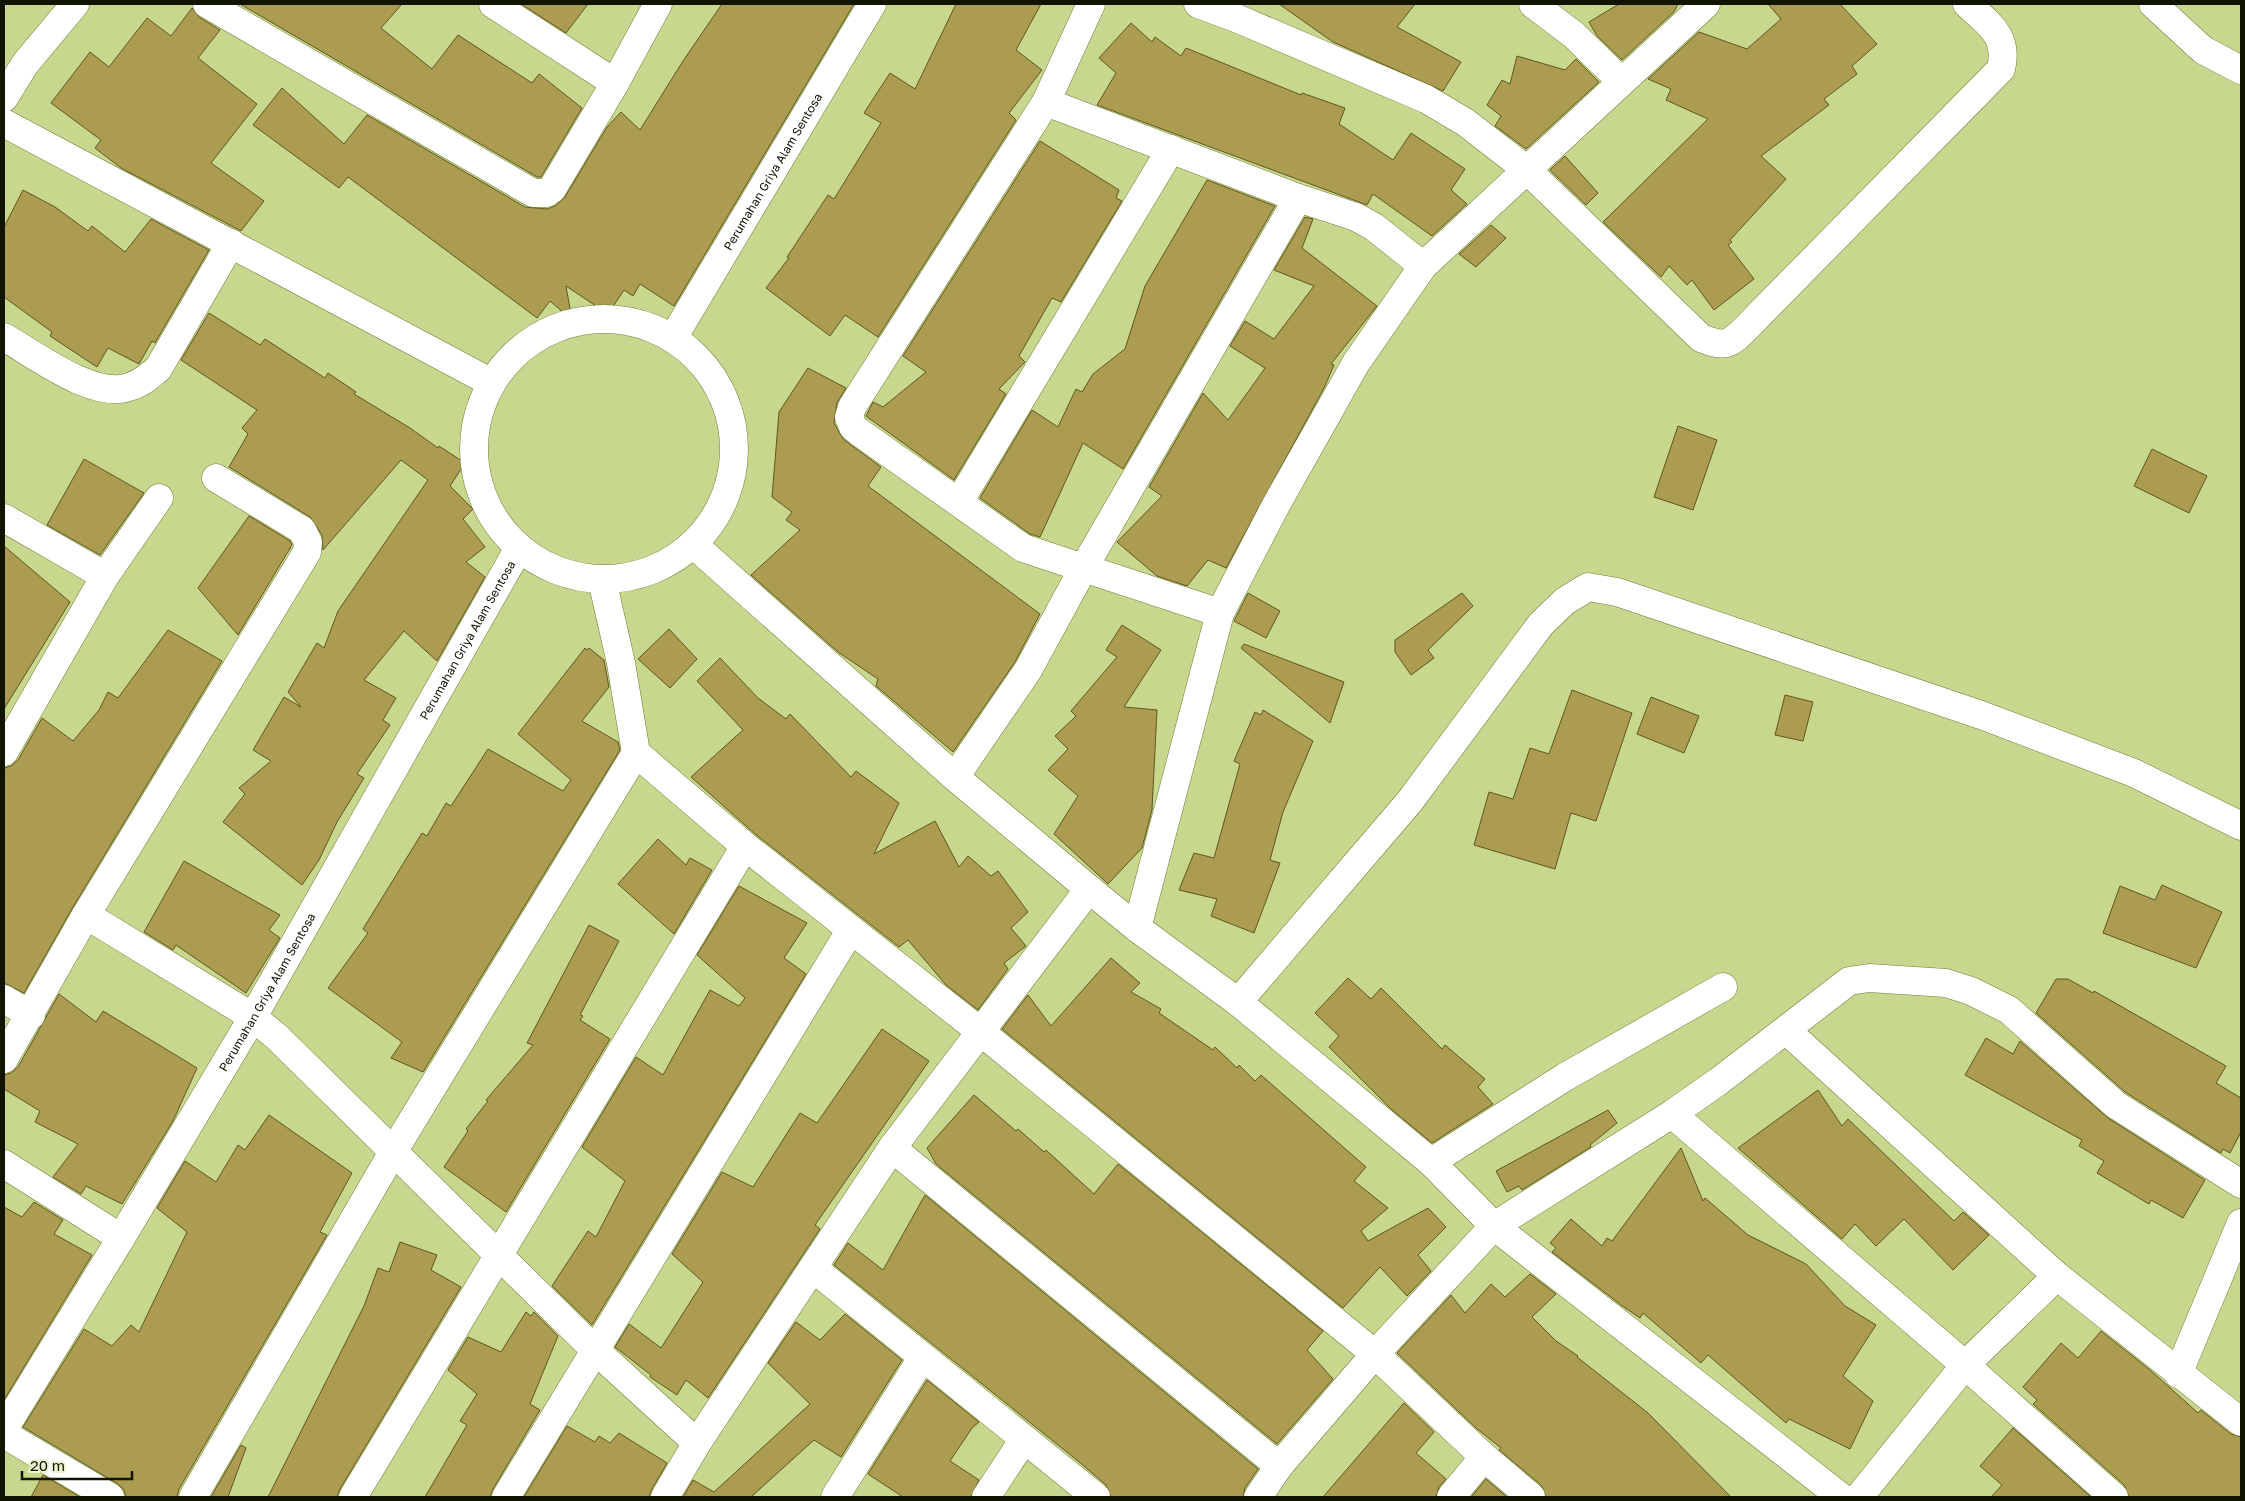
<svg xmlns="http://www.w3.org/2000/svg" width="2245" height="1501" viewBox="0 0 2245 1501" font-family="'Golos Text',sans-serif">
  <style>
    .building { fill: #ab9c51; stroke: #61561c }
    .lines { fill: none; stroke-linecap: round; stroke-linejoin: round }
    .minor-casing { stroke: #717e37; stroke-width: 29 }
    .tertiary-casing { stroke: #717e37; stroke-width: 29 }
    .minor { stroke: #fff; stroke-width: 28 }
    .tertiary { stroke: #fff; stroke-width: 28 }
    .labels { text-anchor: middle; dominant-baseline: central; stroke-width: 4; stroke-linejoin: round; paint-order: stroke }
    .street-label { font-size: 12px; fill: #111500; stroke: #ebf3cf }
  </style>
  <rect width="100%" height="100%" fill="#c7d78d"/>
  <g class="building">
    <path d="M 240,4 L 402,4 L 381,28 L 432,69 L 458,35 L 532,83 L 539,74 L 582,108 L 541,177 L 537,177 Z"/>
    <path d="M 521,4 L 588,4 L 566,33 Z"/>
    <path d="M 722,4 L 854,4 L 674,306 L 640,284 L 633,296 L 624,290 L 608,314 L 566,286 L 572,320 L 550,301 L 537,318 L 348,177 L 339,188 L 253,125 L 282,88 L 344,144 L 367,115 L 525,207 L 547,209 L 555,206 L 565,197 L 607,127 L 621,112 L 640,130 L 683,61 Z"/>
    <path d="M 956,4 L 1041,4 L 1016,50 L 1042,70 L 1009,113 L 1016,120 L 878,337 L 845,315 L 830,336 L 766,288 L 789,258 L 787,257 L 828,195 L 834,199 L 881,123 L 864,113 L 890,73 L 915,89 Z"/>
    <path d="M 1279,4 L 1415,4 L 1397,27 L 1461,62 L 1443,91 L 1333,42 Z"/>
    <path d="M 1619,4 L 1678,4 L 1674,12 L 1622,60 L 1597,36 L 1589,22 Z"/>
    <path d="M 1768,4 L 1840,4 L 1877,44 L 1852,66 L 1857,74 L 1824,99 L 1829,105 L 1761,156 L 1786,179 L 1730,240 L 1732,242 L 1728,245 L 1754,279 L 1714,310 L 1692,280 L 1687,285 L 1669,266 L 1661,277 L 1603,222 L 1708,119 L 1666,100 L 1671,89 L 1648,79 L 1699,32 L 1747,49 L 1781,19 Z"/>
    <path d="M 192,8 L 199,17 L 220,30 L 198,58 L 257,104 L 211,163 L 264,201 L 241,231 L 121,168 L 95,148 L 101,140 L 51,103 L 90,52 L 109,67 L 147,18 L 171,36 Z"/>
    <path d="M 1131,23 L 1152,42 L 1155,37 L 1181,56 L 1186,48 L 1301,95 L 1302,93 L 1345,108 L 1339,124 L 1393,160 L 1411,133 L 1465,169 L 1451,190 L 1467,204 L 1432,236 L 1373,194 L 1367,205 L 1097,105 L 1116,73 L 1099,58 Z"/>
    <path d="M 1517,56 L 1565,70 L 1576,59 L 1599,82 L 1526,149 L 1495,126 L 1501,116 L 1487,105 L 1502,80 L 1510,84 Z"/>
    <path d="M 1040,141 L 1119,190 L 1116,198 L 1122,201 L 1061,302 L 1052,298 L 1019,356 L 1025,362 L 999,389 L 1006,394 L 954,480 L 866,416 L 873,402 L 883,407 L 926,372 L 903,356 Z"/>
    <path d="M 1565,156 L 1598,193 L 1586,205 L 1550,170 Z"/>
    <path d="M 1207,180 L 1275,206 L 1123,469 L 1083,443 L 1040,537 L 1030,534 L 980,498 L 1032,410 L 1058,427 L 1076,389 L 1082,392 L 1093,374 L 1125,349 L 1145,286 Z"/>
    <path d="M 23,190 L 55,207 L 88,231 L 92,226 L 125,252 L 151,219 L 209,250 L 155,343 L 152,341 L 139,364 L 108,348 L 97,367 L 50,336 L 52,332 L 4,297 L 4,227 Z"/>
    <path d="M 1305,217 L 1313,219 L 1302,248 L 1377,306 L 1331,364 L 1334,365 L 1324,388 L 1226,568 L 1208,560 L 1187,586 L 1157,576 L 1117,542 L 1162,496 L 1149,487 L 1203,393 L 1228,420 L 1265,368 L 1230,346 L 1245,321 L 1274,339 L 1314,286 L 1274,270 Z"/>
    <path d="M 1491,225 L 1506,238 L 1476,267 L 1459,254 Z"/>
    <path d="M 209,313 L 260,345 L 265,339 L 325,378 L 328,373 L 356,392 L 354,394 L 410,428 L 438,448 L 439,446 L 465,463 L 450,486 L 473,509 L 463,519 L 485,547 L 466,562 L 485,577 L 437,661 L 404,631 L 364,680 L 396,698 L 383,720 L 390,725 L 357,774 L 364,778 L 337,822 L 319,860 L 302,885 L 223,822 L 245,794 L 239,788 L 271,761 L 253,750 L 284,697 L 301,707 L 288,692 L 317,643 L 324,648 L 338,611 L 428,480 L 401,460 L 323,550 L 322,535 L 310,517 L 229,467 L 248,434 L 242,428 L 257,410 L 181,360 Z"/>
    <path d="M 808,368 L 846,388 L 837,403 L 834,423 L 843,439 L 881,467 L 868,486 L 1040,614 L 1015,662 L 953,752 L 876,686 L 878,679 L 838,652 L 751,575 L 800,530 L 786,520 L 792,512 L 772,497 L 779,412 Z"/>
    <path d="M 1678,426 L 1717,440 L 1693,510 L 1654,497 Z"/>
    <path d="M 2152,449 L 2207,476 L 2189,513 L 2134,486 Z"/>
    <path d="M 84,459 L 144,493 L 100,555 L 47,525 Z"/>
    <path d="M 249,516 L 290,541 L 292,545 L 238,635 L 198,588 Z"/>
    <path d="M 4,546 L 70,602 L 4,709 Z"/>
    <path d="M 1248,593 L 1280,611 L 1266,638 L 1234,621 Z"/>
    <path d="M 1462,593 L 1473,606 L 1428,650 L 1434,658 L 1411,675 L 1395,652 L 1395,640 Z"/>
    <path d="M 1122,625 L 1161,650 L 1124,707 L 1157,710 L 1152,810 L 1142,848 L 1108,884 L 1054,834 L 1078,796 L 1048,770 L 1068,749 L 1055,736 L 1076,716 L 1071,711 L 1117,657 L 1106,650 Z"/>
    <path d="M 669,629 L 697,659 L 670,688 L 638,659 Z"/>
    <path d="M 168,630 L 222,661 L 73,907 L 24,993 L 4,983 L 4,768 L 11,766 L 18,760 L 42,718 L 73,741 L 99,710 L 108,692 L 118,698 Z"/>
    <path d="M 1244,644 L 1344,682 L 1330,723 L 1241,648 Z"/>
    <path d="M 585,648 L 587,650 L 589,648 L 604,660 L 609,687 L 582,721 L 618,742 L 620,750 L 423,1072 L 391,1058 L 402,1042 L 328,988 L 368,933 L 363,929 L 422,833 L 427,836 L 446,803 L 451,806 L 488,749 L 563,791 L 571,780 L 518,734 Z"/>
    <path d="M 720,658 L 758,698 L 786,719 L 790,714 L 851,777 L 856,771 L 899,803 L 874,854 L 935,821 L 959,867 L 968,856 L 991,876 L 998,871 L 1028,912 L 1011,928 L 1026,946 L 1004,963 L 1008,969 L 978,1010 L 946,985 L 908,940 L 899,947 L 755,834 L 691,777 L 743,730 L 697,681 Z"/>
    <path d="M 1572,690 L 1632,713 L 1596,821 L 1571,813 L 1555,869 L 1474,845 L 1489,792 L 1513,799 L 1530,748 L 1549,754 Z"/>
    <path d="M 1785,695 L 1813,702 L 1803,741 L 1775,735 Z"/>
    <path d="M 1651,697 L 1699,716 L 1684,753 L 1637,734 Z"/>
    <path d="M 1263,710 L 1313,741 L 1283,812 L 1270,860 L 1280,863 L 1254,933 L 1211,916 L 1217,899 L 1179,890 L 1194,853 L 1214,858 L 1240,764 L 1234,761 L 1255,712 L 1261,715 Z"/>
    <path d="M 658,839 L 686,865 L 690,858 L 712,870 L 674,934 L 618,884 Z"/>
    <path d="M 184,861 L 280,915 L 269,930 L 280,938 L 246,993 L 176,945 L 173,950 L 144,932 Z"/>
    <path d="M 2162,885 L 2222,912 L 2196,968 L 2103,933 L 2120,886 L 2155,900 Z"/>
    <path d="M 739,886 L 807,923 L 784,958 L 806,974 L 592,1325 L 552,1286 L 588,1231 L 596,1237 L 625,1181 L 582,1147 L 636,1057 L 663,1075 L 710,990 L 739,1006 L 745,998 L 697,955 Z"/>
    <path d="M 589,925 L 619,941 L 580,1015 L 583,1016 L 580,1020 L 610,1039 L 506,1212 L 444,1167 L 468,1131 L 466,1129 L 488,1101 L 486,1100 L 533,1045 L 527,1043 Z"/>
    <path d="M 1111,958 L 1140,983 L 1131,992 L 1161,1009 L 1159,1013 L 1213,1050 L 1215,1047 L 1237,1068 L 1239,1065 L 1255,1081 L 1261,1075 L 1366,1167 L 1354,1181 L 1388,1208 L 1361,1231 L 1368,1241 L 1428,1208 L 1446,1227 L 1418,1255 L 1431,1271 L 1407,1296 L 1380,1267 L 1343,1308 L 1002,1029 L 1028,995 L 1051,1026 Z"/>
    <path d="M 1348,978 L 1371,999 L 1381,988 L 1442,1049 L 1445,1045 L 1485,1079 L 1478,1087 L 1493,1104 L 1432,1143 L 1391,1109 L 1329,1047 L 1339,1036 L 1315,1013 Z"/>
    <path d="M 2056,979 L 2068,979 L 2093,993 L 2094,991 L 2226,1066 L 2216,1083 L 2241,1098 L 2241,1132 L 2230,1153 L 2223,1149 L 2221,1153 L 2125,1092 L 2036,1013 Z"/>
    <path d="M 59,994 L 96,1022 L 103,1011 L 197,1068 L 173,1121 L 122,1204 L 86,1186 L 81,1194 L 53,1177 L 78,1144 L 35,1122 L 40,1111 L 4,1089 L 4,1075 L 11,1073 L 18,1067 Z"/>
    <path d="M 882,1029 L 929,1061 L 815,1225 L 820,1229 L 708,1398 L 686,1380 L 677,1395 L 650,1377 L 651,1375 L 615,1347 L 629,1324 L 661,1348 L 703,1282 L 672,1254 L 722,1172 L 753,1187 L 800,1113 L 817,1123 Z"/>
    <path d="M 1986,1038 L 2013,1054 L 2020,1041 L 2108,1118 L 2205,1180 L 2183,1218 L 2151,1200 L 2149,1204 L 2097,1173 L 2104,1161 L 2079,1146 L 2082,1140 L 1965,1075 Z"/>
    <path d="M 1818,1090 L 1842,1126 L 1848,1119 L 1954,1221 L 1963,1212 L 1989,1235 L 1953,1270 L 1904,1219 L 1876,1246 L 1855,1224 L 1842,1239 L 1738,1148 Z"/>
    <path d="M 974,1095 L 1016,1131 L 1018,1129 L 1044,1152 L 1046,1150 L 1094,1194 L 1118,1164 L 1323,1331 L 1307,1350 L 1333,1379 L 1277,1444 L 936,1164 L 927,1148 Z"/>
    <path d="M 1608,1110 L 1617,1123 L 1590,1145 L 1591,1147 L 1522,1190 L 1519,1186 L 1507,1192 L 1496,1171 Z"/>
    <path d="M 269,1115 L 352,1173 L 320,1232 L 327,1235 L 179,1489 L 177,1497 L 126,1497 L 124,1490 L 118,1484 L 23,1427 L 84,1329 L 112,1346 L 131,1325 L 139,1332 L 187,1232 L 157,1208 L 185,1161 L 216,1182 L 238,1145 L 245,1150 Z"/>
    <path d="M 1681,1148 L 1703,1201 L 1705,1198 L 1748,1235 L 1806,1264 L 1845,1306 L 1876,1325 L 1843,1376 L 1873,1401 L 1850,1449 L 1789,1419 L 1786,1423 L 1708,1355 L 1701,1363 L 1643,1313 L 1640,1318 L 1621,1305 L 1552,1252 L 1556,1248 L 1550,1243 L 1571,1219 L 1602,1246 L 1607,1238 L 1612,1241 Z"/>
    <path d="M 925,1195 L 1258,1469 L 1245,1488 L 1243,1497 L 1111,1497 L 1106,1485 L 1078,1461 L 834,1265 L 848,1243 L 883,1270 Z"/>
    <path d="M 34,1202 L 63,1220 L 54,1234 L 92,1255 L 4,1400 L 4,1207 L 22,1217 Z"/>
    <path d="M 400,1242 L 437,1255 L 431,1270 L 461,1287 L 340,1489 L 337,1497 L 268,1497 L 364,1306 L 378,1268 L 389,1272 Z"/>
    <path d="M 1530,1274 L 1556,1294 L 1532,1317 L 1556,1341 L 1578,1356 L 1577,1357 L 1648,1413 L 1731,1497 L 1546,1497 L 1541,1485 L 1499,1450 L 1501,1448 L 1476,1428 L 1397,1353 L 1451,1295 L 1465,1313 L 1491,1284 L 1505,1297 Z"/>
    <path d="M 526,1312 L 531,1316 L 534,1312 L 558,1336 L 530,1404 L 540,1410 L 493,1489 L 490,1497 L 425,1497 L 467,1425 L 460,1421 L 477,1394 L 448,1370 L 468,1337 L 501,1352 Z"/>
    <path d="M 845,1314 L 902,1360 L 841,1457 L 814,1440 L 751,1497 L 683,1497 L 693,1480 L 714,1492 L 810,1404 L 768,1363 L 796,1322 L 820,1340 Z"/>
    <path d="M 2101,1331 L 2149,1369 L 2198,1413 L 2201,1410 L 2231,1434 L 2241,1437 L 2241,1497 L 2129,1497 L 2124,1485 L 2033,1404 L 2037,1400 L 2023,1387 L 2061,1343 L 2078,1358 Z"/>
    <path d="M 927,1380 L 979,1422 L 972,1428 L 950,1461 L 979,1480 L 971,1497 L 903,1497 L 868,1474 Z"/>
    <path d="M 1404,1403 L 1434,1432 L 1416,1453 L 1446,1479 L 1439,1487 L 1436,1497 L 1323,1497 Z"/>
    <path d="M 567,1426 L 595,1442 L 599,1436 L 610,1443 L 619,1433 L 667,1463 L 652,1489 L 649,1497 L 524,1497 Z"/>
    <path d="M 2013,1428 L 2091,1497 L 1991,1497 L 2002,1485 L 1980,1466 Z"/>
    <path d="M 241,1445 L 246,1448 L 228,1497 L 211,1497 Z"/>
    <path d="M 43,1475 L 80,1497 L 31,1497 Z"/>
    <path d="M 1486,1479 L 1507,1497 L 1471,1497 Z"/>
  </g>
  <g class="lines">
    <g class="minor-casing">
      <g id="minor">
        <path d="M 207,4 L 533,193 L 546,193 L 552,189 L 615,83 L 658,4"/>
        <path d="M 493,4 L 615,83"/>
        <path d="M 1091,4 L 1046,102 L 852,407 L 849,417 L 853,427 L 859,432 L 1023,548 L 1220,613"/>
        <path d="M 1198,4 L 1236,18 L 1426,99 L 1465,122 L 1527,170 L 1701,338 C 1728,349 1731,343 1750,324 L 2001,69 C 2009,36 1989,24 1967,4"/>
        <path d="M 1533,4 L 1574,35 L 1621,81"/>
        <path d="M 2153,4 L 2203,50 L 2241,70"/>
        <path d="M 4,98 L 25,64 L 75,4"/>
        <path d="M 1046,102 L 1298,198 L 1356,217 L 1374,227 L 1423,266"/>
        <path d="M 4,123 L 492,383"/>
        <path d="M 4,337 C 34,354 94,400 129,387 C 141,384 149,376 158,369 L 231,243"/>
        <path d="M 959,502 L 1171,149"/>
        <path d="M 4,518 L 105,576"/>
        <path d="M 693,544 L 955,777 L 1089,889 L 1137,928 L 1238,1002 L 1431,1162 L 1494,1226 L 1841,1497"/>
        <path d="M 602,580 L 621,663 L 636,753 L 745,846 L 981,1032 L 1375,1354 L 1484,1457 L 1531,1497"/>
        <path d="M 4,752 L 105,576 L 159,498"/>
        <path d="M 955,777 L 1028,670 L 1083,569 L 1298,198"/>
        <path d="M 86,915 L 253,1017 L 278,1038 L 594,1349 L 697,1443"/>
        <path d="M 1137,928 L 1220,613 L 1276,505 L 1356,363 L 1423,266 L 1706,4"/>
        <path d="M 4,999 L 31,1015"/>
        <path d="M 1238,1002 L 1410,801 L 1541,624 L 1565,601 L 1588,587 L 1617,592 L 1981,715 L 2134,773 L 2241,826"/>
        <path d="M 1787,1031 L 2057,1276 L 2241,1422"/>
        <path d="M 4,1059 L 86,915 L 307,552 L 308,542 L 302,530 L 216,478"/>
        <path d="M 1672,1114 L 1965,1365 L 2114,1497"/>
        <path d="M 892,1148 L 1279,1466"/>
        <path d="M 1431,1162 L 1565,1077 L 1723,987"/>
        <path d="M 4,1164 L 121,1238"/>
        <path d="M 813,1268 L 1096,1497"/>
        <path d="M 2178,1374 L 2241,1223"/>
        <path d="M 4,1434 L 110,1497"/>
        <path d="M 193,1497 L 393,1152 L 636,753"/>
        <path d="M 353,1497 L 745,846"/>
        <path d="M 506,1497 L 850,931"/>
        <path d="M 665,1497 L 697,1443 L 892,1148 L 1089,889"/>
        <path d="M 835,1497 L 922,1358"/>
        <path d="M 986,1497 L 1024,1439"/>
        <path d="M 1258,1497 L 1279,1466 L 1375,1354 L 1494,1226 L 1672,1114 L 1719,1081 L 1849,981 L 1869,978 L 1946,983 L 1971,991 L 2009,1010 L 2116,1105 L 2241,1184"/>
        <path d="M 1451,1497 L 1484,1457"/>
        <path d="M 1859,1497 L 1965,1365 L 2057,1276"/>
      </g>
    </g>
    <g class="tertiary-casing">
      <g id="tertiary">
        <circle cx="604" cy="449" r="130"/>
        <path id="s1" d="M 673,338 L 872,4"/>
        <path id="s2" d="M 4,1429 L 121,1238 L 253,1017 L 519,548"/>
      </g>
    </g>
    <use href="#minor" class="minor"/>
    <use href="#tertiary" class="tertiary"/>
  </g>
  <g class="labels">
    <g class="street-label">
      <text stroke="none"><textPath href="#s1" startOffset="194">Perumahan Griya Alam Sentosa</textPath></text>
      <text stroke="none"><textPath href="#s2" startOffset="915">Perumahan Griya Alam Sentosa</textPath></text>
      <text stroke="none"><textPath href="#s2" startOffset="510">Perumahan Griya Alam Sentosa</textPath></text>
    </g>
  </g>
  <rect width="2245" height="1501" fill="none" stroke="#111500" stroke-width="10"/>
  <path d="M22 1471v8h110v-8" fill="none" stroke="#111500" stroke-width="2.5"/>
  <text x="30" y="1471" font-size="15" fill="#111500" stroke="#ebf3cf" stroke-width="4" paint-order="stroke">20 m</text>
</svg>
